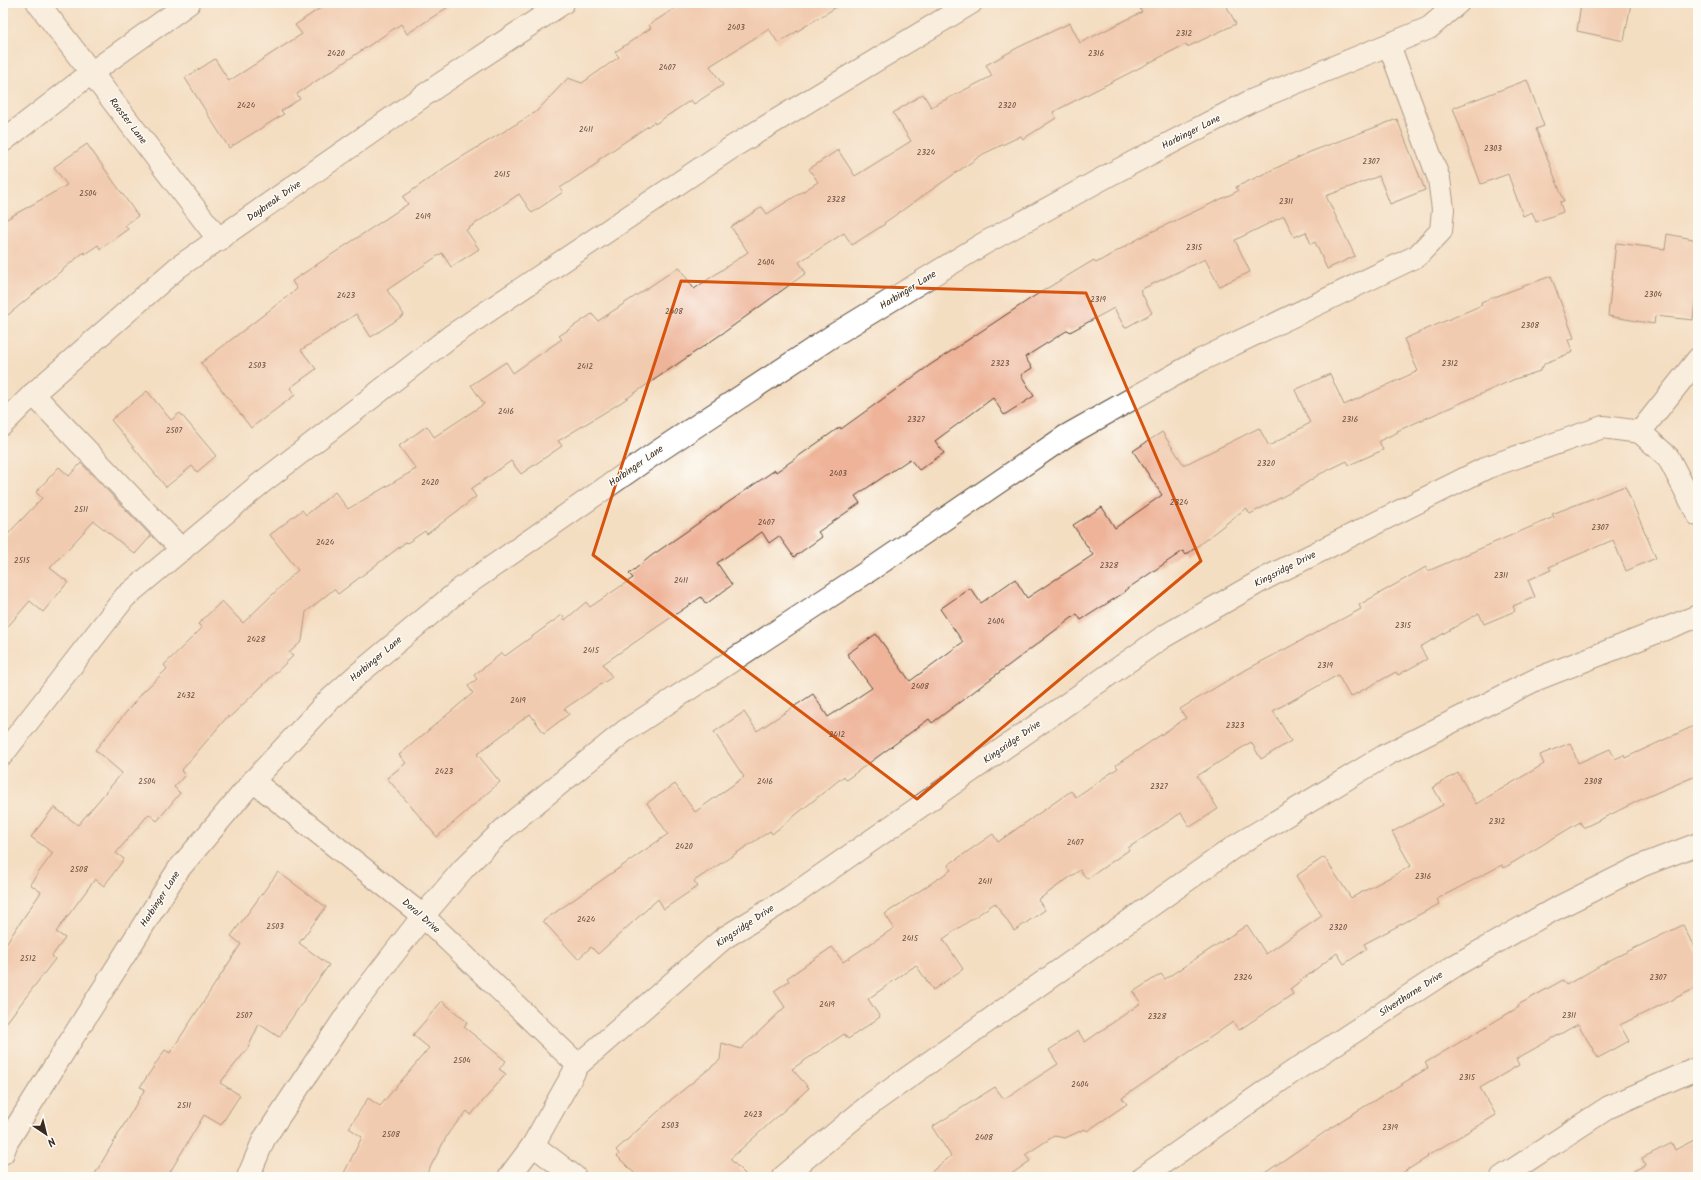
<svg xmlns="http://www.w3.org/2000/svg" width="1701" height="1180" viewBox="0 0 1701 1180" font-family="Kalam,sans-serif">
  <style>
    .building { fill: #eeb398 }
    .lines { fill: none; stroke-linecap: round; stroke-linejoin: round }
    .minor-casing { stroke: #574537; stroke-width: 24 }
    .minor { stroke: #fff; stroke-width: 22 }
    .marked { fill: none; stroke: #d7540e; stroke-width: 3; stroke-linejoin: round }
    .labels { text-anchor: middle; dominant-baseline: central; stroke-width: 3; stroke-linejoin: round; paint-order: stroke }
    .number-label { font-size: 8px; fill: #684c3c }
    .street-label { font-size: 10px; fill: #3b2a1e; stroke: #fdfcf7 }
  </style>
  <rect width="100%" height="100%" fill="#fdfcf7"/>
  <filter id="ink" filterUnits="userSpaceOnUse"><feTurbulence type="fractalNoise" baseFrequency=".025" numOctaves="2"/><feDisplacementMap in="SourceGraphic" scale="8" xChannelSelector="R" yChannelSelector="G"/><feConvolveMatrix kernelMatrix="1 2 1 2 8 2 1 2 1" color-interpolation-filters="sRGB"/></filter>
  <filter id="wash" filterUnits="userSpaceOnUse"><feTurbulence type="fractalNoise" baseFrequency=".012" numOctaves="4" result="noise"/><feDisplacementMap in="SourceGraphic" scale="16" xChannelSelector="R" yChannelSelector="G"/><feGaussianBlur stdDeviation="0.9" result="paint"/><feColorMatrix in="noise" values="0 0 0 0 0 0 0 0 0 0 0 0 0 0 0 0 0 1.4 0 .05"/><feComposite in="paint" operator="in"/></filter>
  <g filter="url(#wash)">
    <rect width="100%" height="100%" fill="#f4dec2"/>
    <g id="blocks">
      <g class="building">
        <path d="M 328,3 L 454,3 L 407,34 L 401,24 L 297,94 L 300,99 L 281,111 L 284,114 L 229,148 L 185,78 L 215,59 L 229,81 L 302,34 L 295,25 Z"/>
        <path d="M 683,3 L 843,3 L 778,43 L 769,29 L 710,66 L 723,85 L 694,104 L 691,100 L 655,124 L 654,122 L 598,160 L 599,162 L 560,188 L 563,192 L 532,213 L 519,194 L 466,230 L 479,249 L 451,267 L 442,253 L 387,290 L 404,315 L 371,337 L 356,314 L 301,350 L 316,369 L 290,388 L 295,395 L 251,428 L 201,363 L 297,289 L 292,281 L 408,204 L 403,197 L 447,166 L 536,112 L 568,78 L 582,83 L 619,57 L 615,52 L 651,28 L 649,25 Z"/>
        <path d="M 1137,3 L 1225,3 L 1236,24 L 1187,47 L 1186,44 L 1053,112 L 1056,118 L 1023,139 L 1021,136 L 983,154 L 884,223 L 885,224 L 852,245 L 844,233 L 799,262 L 806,273 L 726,331 L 620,403 L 558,441 L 562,446 L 521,474 L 511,461 L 471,489 L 476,497 L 427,534 L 425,531 L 407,543 L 406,542 L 338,594 L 334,589 L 306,612 L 302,641 L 289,653 L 293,656 L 229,718 L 228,716 L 181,771 L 185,775 L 174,787 L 180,793 L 157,821 L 149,814 L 116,853 L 124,859 L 104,886 L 95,879 L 56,932 L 65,938 L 52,956 L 55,959 L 3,1027 L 3,948 L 41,892 L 30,884 L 53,853 L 31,837 L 54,807 L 78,825 L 122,773 L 95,750 L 143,692 L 167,669 L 164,665 L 202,628 L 198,624 L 222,601 L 243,623 L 298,570 L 270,535 L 302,510 L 306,515 L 335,492 L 348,509 L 416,469 L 399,446 L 427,426 L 434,437 L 484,404 L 471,385 L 506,362 L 513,373 L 562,339 L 559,336 L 592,314 L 598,321 L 679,267 L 694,289 L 748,252 L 731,227 L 762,207 L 767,214 L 818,182 L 809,169 L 838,150 L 855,176 L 911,141 L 893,113 L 923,94 L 931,107 L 992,76 L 986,65 L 1019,47 L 1070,23 L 1080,43 L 1142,12 Z"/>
        <path d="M 1581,3 L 1631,3 L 1624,41 L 1577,31 Z"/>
        <path d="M 1527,80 L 1544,126 L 1536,129 L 1564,201 L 1560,202 L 1563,212 L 1536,222 L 1532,212 L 1523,216 L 1508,174 L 1481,184 L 1453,108 Z"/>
        <path d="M 1397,119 L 1425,190 L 1390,204 L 1379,176 L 1326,196 L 1355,256 L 1327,269 L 1315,242 L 1311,244 L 1306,232 L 1294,237 L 1284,216 L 1235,240 L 1250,272 L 1219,286 L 1205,259 L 1140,290 L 1152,313 L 1125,328 L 1114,308 L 1070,332 L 1068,330 L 1025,357 L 1032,368 L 1021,375 L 1034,396 L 1004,415 L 993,398 L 935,441 L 944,453 L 919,470 L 910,459 L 855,496 L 860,503 L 818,532 L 822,537 L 794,557 L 779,536 L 769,543 L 762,532 L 717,563 L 732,585 L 706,604 L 701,597 L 603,664 L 612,677 L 564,709 L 569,714 L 544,733 L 530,714 L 477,754 L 500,782 L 437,837 L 387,778 L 406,763 L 399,755 L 473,693 L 468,686 L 477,679 L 474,675 L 502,653 L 505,656 L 562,615 L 565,620 L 586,602 L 590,607 L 633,578 L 629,574 L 651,556 L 775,470 L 776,472 L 840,427 L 841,429 L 930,365 L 1036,295 L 1094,260 L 1096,263 L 1145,235 L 1238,191 L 1236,187 L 1310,152 Z"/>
        <path d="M 87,144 L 138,216 L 125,225 L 128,229 L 100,249 L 98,245 L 85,254 L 84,252 L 3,319 L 3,221 L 67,185 L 54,167 Z"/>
        <path d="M 1667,234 L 1698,240 L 1698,271 L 1693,320 L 1655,316 L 1654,324 L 1608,316 L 1616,243 L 1665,249 Z"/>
        <path d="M 1551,276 L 1574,338 L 1568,340 L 1573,352 L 1545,363 L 1540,371 L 1515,379 L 1397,431 L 1398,432 L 1379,441 L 1383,450 L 1349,465 L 1347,461 L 1320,474 L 1297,489 L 1250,514 L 1246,508 L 1186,555 L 1183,551 L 1124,591 L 1125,592 L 1081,620 L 1077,614 L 932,723 L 929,719 L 846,780 L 844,776 L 772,834 L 770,831 L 694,881 L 698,886 L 664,909 L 658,899 L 598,954 L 591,947 L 578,959 L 543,921 L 668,834 L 647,803 L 675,784 L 695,812 L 744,777 L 714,732 L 744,712 L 757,731 L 813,694 L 828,717 L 872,688 L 847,654 L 876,634 L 910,681 L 963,642 L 940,609 L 970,588 L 981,603 L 1015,579 L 1027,598 L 1093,555 L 1073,525 L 1102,507 L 1115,528 L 1162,495 L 1133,451 L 1162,432 L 1184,465 L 1259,428 L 1269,446 L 1310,423 L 1295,390 L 1330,374 L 1344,405 L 1418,371 L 1404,339 L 1482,305 L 1481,302 Z"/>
        <path d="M 147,391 L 171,420 L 180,413 L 216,456 L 197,472 L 192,466 L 166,487 L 111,420 Z"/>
        <path d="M 81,463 L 151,536 L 135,554 L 94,521 L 50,568 L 68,582 L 43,612 L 30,601 L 3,632 L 3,539 L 42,498 L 36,492 L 59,467 L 69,476 Z"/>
        <path d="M 1625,486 L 1656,558 L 1626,571 L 1613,540 L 1549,567 L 1551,570 L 1528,580 L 1535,597 L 1513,606 L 1515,611 L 1484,624 L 1479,613 L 1420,647 L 1427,659 L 1398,675 L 1396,672 L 1350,697 L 1338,675 L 1273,711 L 1291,741 L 1261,759 L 1251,742 L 1197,776 L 1218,809 L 1190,827 L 1181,813 L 1128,848 L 1129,850 L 1087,879 L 1080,870 L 1038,900 L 1045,910 L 1014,931 L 995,903 L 943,939 L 963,969 L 933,990 L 916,965 L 868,999 L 880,1017 L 848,1039 L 844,1034 L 792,1069 L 809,1088 L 730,1159 L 748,1177 L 638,1177 L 617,1156 L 619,1154 L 616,1150 L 672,1099 L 720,1060 L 722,1043 L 741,1049 L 785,1007 L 774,991 L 789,981 L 787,978 L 832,947 L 843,962 L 894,928 L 885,914 L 951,870 L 948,865 L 993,834 L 998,842 L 1071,791 L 1076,797 L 1118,768 L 1116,765 L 1186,718 L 1180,709 L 1238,674 L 1361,609 L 1359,605 L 1426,567 L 1428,571 L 1554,517 L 1552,514 Z"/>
        <path d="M 1698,724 L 1698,775 L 1642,799 L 1583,828 L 1580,822 L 1504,868 L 1502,865 L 1437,899 L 1439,904 L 1364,944 L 1367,949 L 1344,964 L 1337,953 L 1290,989 L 1293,994 L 1239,1030 L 1233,1022 L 1122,1098 L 1127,1104 L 1087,1131 L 1085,1129 L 1065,1138 L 1054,1136 L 1025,1155 L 1030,1161 L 1007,1177 L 925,1177 L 951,1156 L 932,1127 L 995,1087 L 1004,1099 L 1058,1064 L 1049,1050 L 1078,1031 L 1085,1042 L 1141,1003 L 1133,992 L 1161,974 L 1165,979 L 1247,925 L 1266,954 L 1322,916 L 1296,876 L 1324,857 L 1351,898 L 1411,866 L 1392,832 L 1443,805 L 1433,787 L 1458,773 L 1476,804 L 1544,764 L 1540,755 L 1570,743 L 1578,763 L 1610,749 L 1615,759 L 1624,755 L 1625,758 Z"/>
        <path d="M 278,872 L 326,907 L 299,943 L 329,965 L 304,1000 L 279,1037 L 259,1024 L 248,1048 L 220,1083 L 240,1095 L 221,1125 L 204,1115 L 167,1177 L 93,1177 L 145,1089 L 140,1087 L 165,1050 L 170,1053 L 241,944 L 231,936 Z"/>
        <path d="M 1683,925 L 1698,955 L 1698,987 L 1620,1025 L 1629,1041 L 1598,1058 L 1578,1024 L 1516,1059 L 1519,1065 L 1480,1088 L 1496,1115 L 1427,1156 L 1428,1157 L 1396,1177 L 1259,1177 L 1344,1119 L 1428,1068 L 1425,1063 L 1519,1007 L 1518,1005 L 1563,980 L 1566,985 L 1614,958 Z"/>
        <path d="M 442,1001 L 467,1022 L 464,1027 L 506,1061 L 499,1069 L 506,1074 L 471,1115 L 467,1111 L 449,1132 L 425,1177 L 342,1177 L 362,1137 L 349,1128 L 368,1098 L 380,1106 L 429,1048 L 413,1035 Z"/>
        <path d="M 1698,1138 L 1698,1177 L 1623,1177 L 1645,1165 L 1642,1158 L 1672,1143 L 1675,1150 Z"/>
      </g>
    </g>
  </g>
  <g filter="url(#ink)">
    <use href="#blocks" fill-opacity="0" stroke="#574537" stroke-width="1"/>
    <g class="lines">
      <g class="minor-casing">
        <g id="minor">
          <path d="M 38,3 L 219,240"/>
          <path d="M 3,141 L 91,73 L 189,3"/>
          <path d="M 33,394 L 182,550"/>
          <path d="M 3,424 L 33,394 L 177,268 L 439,85 L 563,3"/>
          <path d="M 1640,432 L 1698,359"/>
          <path d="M 3,754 L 125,597 L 260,484 L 451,336 L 734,146 L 971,3"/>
          <path d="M 253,781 L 423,916 L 578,1065"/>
          <path d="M 533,1145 L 575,1177"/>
          <path d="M 3,1153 L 7,1142 L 178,870 L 253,781 L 324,705 L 357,675 L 463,587 L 654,454 L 834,335 L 983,244 L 1109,175 L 1251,101 L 1429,28 L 1458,3"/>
          <path d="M 248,1177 L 264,1139 L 350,1010 L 423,916 L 464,868 L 505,828 L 625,731 L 873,568 L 1066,436 L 1201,360 L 1417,256 L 1441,231 L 1443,209 L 1439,179 L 1389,45"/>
          <path d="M 509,1177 L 533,1145 L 578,1065 L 724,938 L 789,898 L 1163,637 L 1266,578 L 1488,467 L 1603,427 L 1640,432 L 1668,457 L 1698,515"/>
          <path d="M 783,1177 L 872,1103 L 1234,847 L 1386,755 L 1537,679 L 1698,616"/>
          <path d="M 1143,1177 L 1291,1073 L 1456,965 L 1553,910 L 1643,865 L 1698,844"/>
          <path d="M 1502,1177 L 1609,1107 L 1698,1068"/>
        </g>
      </g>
      <use href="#minor" class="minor"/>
    </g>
  </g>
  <path d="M0 0H1701V1180H0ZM 681,281 L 1086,293 L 1201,561 L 917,799 L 593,555 Z" fill="#f4dec2" fill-opacity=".55" fill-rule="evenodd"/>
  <path class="marked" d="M 681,281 L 1086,293 L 1201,561 L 917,799 L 593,555 Z"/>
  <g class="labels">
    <g class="number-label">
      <text x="736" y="27">2403</text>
      <text x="1184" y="33">2312</text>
      <text x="336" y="53">2420</text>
      <text x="1096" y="53">2316</text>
      <text x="667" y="67">2407</text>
      <text x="246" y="105">2424</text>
      <text x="1007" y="105">2320</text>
      <text x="586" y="129">2411</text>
      <text x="1493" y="148">2303</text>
      <text x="926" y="152">2324</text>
      <text x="1371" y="161">2307</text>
      <text x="502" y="174">2415</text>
      <text x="88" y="193">2504</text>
      <text x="836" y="199">2328</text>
      <text x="1286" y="201">2311</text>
      <text x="423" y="216">2419</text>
      <text x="1194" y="247">2315</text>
      <text x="766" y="262">2404</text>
      <text x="1653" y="294">2304</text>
      <text x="346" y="295">2423</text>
      <text x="1098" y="299">2319</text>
      <text x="674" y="311">2408</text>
      <text x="1530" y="325">2308</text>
      <text x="1000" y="363">2323</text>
      <text x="1450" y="363">2312</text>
      <text x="257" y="365">2503</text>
      <text x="585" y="366">2412</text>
      <text x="506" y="411">2416</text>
      <text x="916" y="419">2327</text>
      <text x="1350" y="419">2316</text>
      <text x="174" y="430">2507</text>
      <text x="1266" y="463">2320</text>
      <text x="838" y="473">2403</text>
      <text x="430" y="482">2420</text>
      <text x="1179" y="502">2324</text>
      <text x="81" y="509">2511</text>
      <text x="766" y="522">2407</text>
      <text x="1600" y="527">2307</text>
      <text x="325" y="542">2424</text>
      <text x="22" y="560">2515</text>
      <text x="1109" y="565">2328</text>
      <text x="1501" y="575">2311</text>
      <text x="681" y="580">2411</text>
      <text x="996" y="621">2404</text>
      <text x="1403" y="625">2315</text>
      <text x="256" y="639">2428</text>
      <text x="591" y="650">2415</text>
      <text x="1325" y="665">2319</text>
      <text x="920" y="686">2408</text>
      <text x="186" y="695">2432</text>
      <text x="518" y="700">2419</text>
      <text x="1235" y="725">2323</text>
      <text x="837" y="734">2412</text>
      <text x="444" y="771">2423</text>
      <text x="147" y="781">2504</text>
      <text x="765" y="781">2416</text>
      <text x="1593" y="781">2308</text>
      <text x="1159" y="786">2327</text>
      <text x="1497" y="821">2312</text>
      <text x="1075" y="842">2407</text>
      <text x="684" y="846">2420</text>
      <text x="79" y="869">2508</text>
      <text x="1423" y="876">2316</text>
      <text x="985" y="881">2411</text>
      <text x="586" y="919">2424</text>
      <text x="275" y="926">2503</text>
      <text x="1338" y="927">2320</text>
      <text x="910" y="938">2415</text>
      <text x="28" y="958">2512</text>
      <text x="1243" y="977">2324</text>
      <text x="1658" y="977">2307</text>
      <text x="827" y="1004">2419</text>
      <text x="244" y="1015">2507</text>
      <text x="1569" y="1015">2311</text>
      <text x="1157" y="1016">2328</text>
      <text x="462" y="1060">2504</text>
      <text x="1467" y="1077">2315</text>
      <text x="1080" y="1084">2404</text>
      <text x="184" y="1105">2511</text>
      <text x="753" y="1114">2423</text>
      <text x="670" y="1125">2503</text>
      <text x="1390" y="1127">2319</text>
      <text x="391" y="1134">2508</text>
      <text x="984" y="1137">2408</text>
    </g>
    <g class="street-label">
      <text transform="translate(128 121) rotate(53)">Rooster Lane</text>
      <text transform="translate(1191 132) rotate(-27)">Harbinger Lane</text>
      <text transform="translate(274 201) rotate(-35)">Daybreak Drive</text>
      <text transform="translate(908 290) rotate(-32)">Harbinger Lane</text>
      <text transform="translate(636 466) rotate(-35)">Harbinger Lane</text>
      <text transform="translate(1285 569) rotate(-27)">Kingsridge Drive</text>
      <text transform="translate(376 659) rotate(-40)">Harbinger Lane</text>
      <text transform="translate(1012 742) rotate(-35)">Kingsridge Drive</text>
      <text transform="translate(160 899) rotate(-57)">Harbinger Lane</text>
      <text transform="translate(421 916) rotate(41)">Doral Drive</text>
      <text transform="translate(745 926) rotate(-34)">Kingsridge Drive</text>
      <text transform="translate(1411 994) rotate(-33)">Silverthorne Drive</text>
    </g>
  </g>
  <rect width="1701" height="1180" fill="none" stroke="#fdfcf7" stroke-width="16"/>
  <g transform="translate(46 1134) rotate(145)" stroke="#fdfcf7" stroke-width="3" paint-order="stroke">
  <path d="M0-3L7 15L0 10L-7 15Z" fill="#3b2a1e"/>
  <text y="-6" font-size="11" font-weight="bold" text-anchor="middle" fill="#3b2a1e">N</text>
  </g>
</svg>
